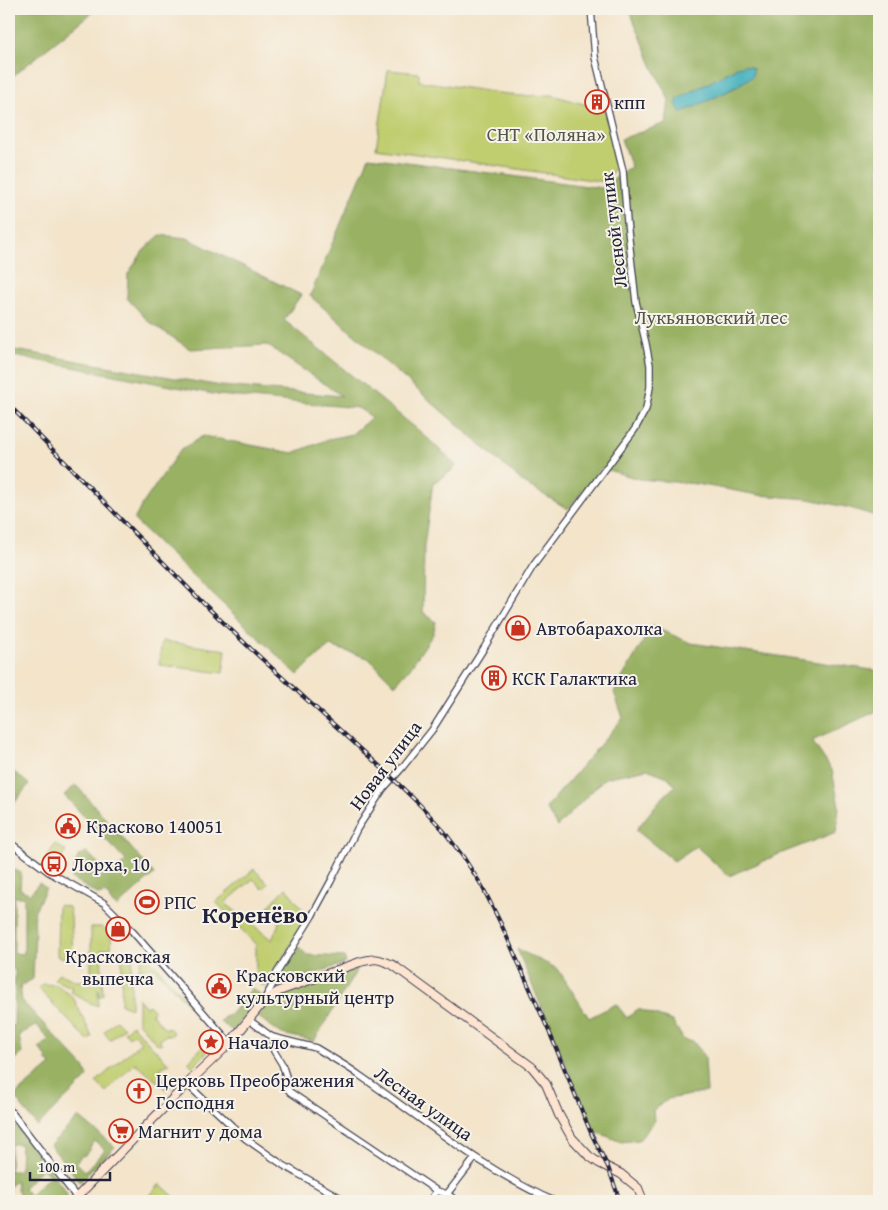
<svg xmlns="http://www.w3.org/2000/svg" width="888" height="1210" viewBox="0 0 888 1210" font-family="'Gentium Book Plus',serif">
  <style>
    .green { fill: #c0ce70; stroke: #717856 }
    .forest { fill: #98b162; stroke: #5d6a4e; fill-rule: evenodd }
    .water { fill: #40b0bc; stroke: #31697c }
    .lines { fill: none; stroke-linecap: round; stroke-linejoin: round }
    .street-casing { stroke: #413f50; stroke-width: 8 }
    .secondary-casing { stroke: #413f50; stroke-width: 10 }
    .street { stroke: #fff; stroke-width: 5.5 }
    .secondary { stroke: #fde4d1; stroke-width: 8 }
    .rail-casing { stroke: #22223b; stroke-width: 4 }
    .rail { stroke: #f7f3e8; stroke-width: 2; stroke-dasharray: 5.5; stroke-linecap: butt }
    .labels { text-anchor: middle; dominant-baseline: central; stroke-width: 4; stroke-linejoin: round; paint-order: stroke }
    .poi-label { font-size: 19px; fill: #22223b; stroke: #f7f3e8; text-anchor: start }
    .park-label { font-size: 19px; fill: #51564b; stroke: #f7f3e8 }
    .street-label { font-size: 19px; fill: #22223b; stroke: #f7f3e8 }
    .district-label { font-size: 24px; font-weight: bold; fill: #22223b; stroke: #f7f3e8 }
  </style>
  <rect width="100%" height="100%" fill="#f7f3e8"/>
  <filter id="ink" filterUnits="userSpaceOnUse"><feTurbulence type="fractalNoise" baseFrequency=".02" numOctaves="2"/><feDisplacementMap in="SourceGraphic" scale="10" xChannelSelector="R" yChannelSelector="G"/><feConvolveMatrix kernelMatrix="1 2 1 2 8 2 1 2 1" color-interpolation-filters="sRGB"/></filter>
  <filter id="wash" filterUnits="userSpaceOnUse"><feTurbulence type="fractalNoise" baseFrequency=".0096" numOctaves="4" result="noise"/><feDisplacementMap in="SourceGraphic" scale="20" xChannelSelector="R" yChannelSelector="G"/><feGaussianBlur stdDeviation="1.12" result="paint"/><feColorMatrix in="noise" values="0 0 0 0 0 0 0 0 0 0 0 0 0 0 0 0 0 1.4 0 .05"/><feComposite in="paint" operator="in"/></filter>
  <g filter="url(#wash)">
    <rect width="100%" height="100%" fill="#f3e4ca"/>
    <g class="green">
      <path d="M 388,70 L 419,73 L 419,81 L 520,96 L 552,95 L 605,110 L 617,166 L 605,182 L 376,148 Z"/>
      <path d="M 162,641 L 226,650 L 223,673 L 159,665 Z"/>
      <path d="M 55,844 L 66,851 L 57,866 L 46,859 Z"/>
      <path d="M 254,869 L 268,884 L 263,889 L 253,879 L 225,903 L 272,940 L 279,923 L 268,907 L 286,888 L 308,916 L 265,987 L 255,980 L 256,961 L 256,945 L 216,902 Z"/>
      <path d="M 58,905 L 69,907 L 71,917 L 73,954 L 68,959 L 57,956 Z"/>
      <path d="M 91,927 L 102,927 C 110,934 113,937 111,948 L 101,950 L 103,995 L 99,997 L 99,990 L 98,989 L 98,1006 L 86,1001 L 70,991 L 73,985 L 71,987 L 54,980 L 59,973 L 76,981 L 89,981 L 91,982 Z"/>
      <path d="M 122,953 L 133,955 L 131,974 L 131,1008 L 121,1004 Z"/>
      <path d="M 147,956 L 199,1013 L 197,1014 L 153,967 L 142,968 L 138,971 L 141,960 Z"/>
      <path d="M 43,984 L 57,985 L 73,997 L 92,1037 L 88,1041 L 38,988 Z"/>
      <path d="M 138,998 L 146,1007 L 149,1005 L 154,1010 L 151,1013 L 165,1029 L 168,1027 L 174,1033 L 170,1036 L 166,1035 L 159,1040 L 162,1043 L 160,1044 L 156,1043 L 138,1022 Z"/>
      <path d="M 116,1020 L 124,1028 L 110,1040 L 104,1032 Z"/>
      <path d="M 132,1025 L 169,1064 L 164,1066 L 160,1069 L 160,1074 L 172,1085 L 167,1090 L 135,1063 L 106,1092 L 96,1082 L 141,1042 L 134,1033 L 129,1037 L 124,1032 Z"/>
      <path d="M 203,1046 L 208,1051 L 193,1067 L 188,1062 Z"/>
      <path d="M 160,1184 L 178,1200 L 176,1201 L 145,1201 Z"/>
    </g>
    <g class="forest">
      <path d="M 9,9 L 97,9 L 9,79 Z"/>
      <path d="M 629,9 L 879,9 L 879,517 L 850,508 L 809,499 L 758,495 L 697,484 L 639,479 L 601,468 L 568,509 L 524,483 L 310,296 L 369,157 L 602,188 L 631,167 L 621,139 L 666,123 L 669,100 L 652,65 ZM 737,67 L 753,72 L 737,87 L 687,110 L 689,93 L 711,82 Z"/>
      <path d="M 160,235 L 187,238 L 301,295 L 284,320 L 423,434 L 456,465 L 454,469 L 433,483 L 424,546 L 423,612 L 436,622 L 433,634 L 410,668 L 395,685 L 368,658 L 330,646 L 314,659 L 298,675 L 134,520 L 142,505 L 180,450 L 203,436 L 293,453 L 329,439 L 352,434 L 372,417 L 358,408 L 218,395 L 9,355 L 9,349 L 221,386 L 342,396 L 267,345 L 190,349 L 148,321 L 127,298 L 128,274 L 143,251 Z"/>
      <path d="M 652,626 L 691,643 L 879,671 L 879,710 L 812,741 L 832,770 L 839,806 L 836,832 L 777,855 L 729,876 L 696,846 L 674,861 L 636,830 L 659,801 L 675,786 L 668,777 L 647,769 L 605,778 L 557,827 L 546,808 L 623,718 L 614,692 Z"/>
      <path d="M 9,768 L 29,784 L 9,810 Z"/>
      <path d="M 76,785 L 154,874 L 117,907 L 110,901 L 109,896 L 104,893 L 99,895 L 71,878 L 78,856 L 87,852 L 110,875 L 126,861 L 64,795 Z"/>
      <path d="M 9,867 L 21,873 L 20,889 L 30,894 L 39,883 L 46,888 L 34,912 L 35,934 L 33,979 L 20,986 L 22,1001 L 84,1067 L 88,1077 L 37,1126 L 14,1096 L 51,1065 L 46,1059 L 47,1058 L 39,1048 L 49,1040 L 37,1025 L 19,1035 L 22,1054 L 9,1064 L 9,1026 L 14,1026 L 15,969 L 9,969 ZM 14,897 L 24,897 L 24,954 L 14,953 Z"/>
      <path d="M 299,947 L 307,955 L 344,957 L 346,963 L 295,980 L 287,977 L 284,970 Z"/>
      <path d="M 517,949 L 558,969 L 589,1018 L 616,1004 L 627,1018 L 638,1009 L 672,1021 L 684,1040 L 693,1041 L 705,1058 L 707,1092 L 668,1099 L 653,1110 L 654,1122 L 639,1140 L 621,1142 L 594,1131 Z"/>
      <path d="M 358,968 L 314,1041 L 282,1034 L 257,1016 L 264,1007 L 282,993 Z"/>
      <path d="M 252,988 L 260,995 L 248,1013 L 233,1031 L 220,1022 L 224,1017 L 230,1015 Z"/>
      <path d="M 9,1117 L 67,1193 L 66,1201 L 21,1201 L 22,1199 L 17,1189 L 16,1181 L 10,1185 L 9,1193 ZM 11,1144 L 21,1144 L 20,1171 L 10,1171 ZM 42,1168 L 50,1176 L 30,1195 L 23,1188 Z"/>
      <path d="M 79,1117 L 115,1147 L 80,1182 L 50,1145 ZM 95,1141 L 105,1150 L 85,1171 L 76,1162 L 82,1155 L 84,1156 L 90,1149 L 89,1148 Z"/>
    </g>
    <path class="water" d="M 745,65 L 753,68 L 753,76 C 735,88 716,97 696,106 C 691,108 686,111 681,112 L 676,104 L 678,99 L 731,71 L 737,67 Z"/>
  </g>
  <g filter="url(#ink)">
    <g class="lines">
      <g class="street-casing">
        <g id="street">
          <path d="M 9,842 L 49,872 L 104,903 L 132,931 L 230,1043"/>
          <path d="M 264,1000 L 273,984 L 275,976 L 312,916 L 331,881 L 357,829 L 383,789 L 401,769 L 432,730 L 484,648 L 533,566 L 635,429 L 646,409 L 650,387 L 650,365 L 646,344 L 636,302 L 627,222 L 623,171 L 595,57 L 591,9"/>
          <path d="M 249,1020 L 272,1037 L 316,1048 L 321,1051 C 334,1059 347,1066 359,1075 C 423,1119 483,1170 554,1201"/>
          <path d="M 272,1037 L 274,1051 L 282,1064 L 286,1076 L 285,1085 L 290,1092 L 437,1191 L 447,1194 L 458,1201"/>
          <path d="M 187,1084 L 246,1139 L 283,1165 L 346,1201"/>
          <path d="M 9,1109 L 77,1198"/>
          <path d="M 447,1194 L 475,1158"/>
          <path d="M 429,1201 L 437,1191"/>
        </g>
      </g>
      <g class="secondary-casing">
        <path id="secondary" d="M 73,1201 L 187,1084 L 230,1043 L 263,1002 L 279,991 L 360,962 C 376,958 377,958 393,965 L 532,1067 L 546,1084 L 559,1115 L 572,1138 L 589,1156 L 599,1163 L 621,1174 L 638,1188 L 643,1201"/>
      </g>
      <use href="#street" class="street"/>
      <use href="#secondary" class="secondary"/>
      <g class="rail-casing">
        <path id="rail" d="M 9,405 L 203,603 L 251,649 L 385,771 L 421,806 L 443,830 L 464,858 L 482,886 L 502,926 L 551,1036 L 591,1133 L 608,1167 L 620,1201"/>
      </g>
      <use href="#rail" class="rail"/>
    </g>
  </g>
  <defs>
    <g id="building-ring" transform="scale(1.25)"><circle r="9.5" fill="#f7f3e8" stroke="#c8321e" stroke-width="1.5"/><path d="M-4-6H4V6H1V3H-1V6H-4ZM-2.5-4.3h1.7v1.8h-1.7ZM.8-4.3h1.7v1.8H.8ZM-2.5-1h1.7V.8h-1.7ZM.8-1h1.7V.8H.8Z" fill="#c8321e"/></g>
    <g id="shop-ring" transform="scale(1.25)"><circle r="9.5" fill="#f7f3e8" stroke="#c8321e" stroke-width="1.5"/><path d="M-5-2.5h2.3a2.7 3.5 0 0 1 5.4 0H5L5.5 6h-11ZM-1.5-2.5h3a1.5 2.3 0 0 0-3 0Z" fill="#c8321e"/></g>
    <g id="civic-ring" transform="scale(1.25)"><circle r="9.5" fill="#f7f3e8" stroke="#c8321e" stroke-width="1.5"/><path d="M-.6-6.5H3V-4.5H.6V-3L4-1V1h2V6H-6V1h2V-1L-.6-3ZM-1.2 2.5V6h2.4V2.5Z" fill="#c8321e"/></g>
    <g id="bus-ring" transform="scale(1.25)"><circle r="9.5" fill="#f7f3e8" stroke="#c8321e" stroke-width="1.5"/><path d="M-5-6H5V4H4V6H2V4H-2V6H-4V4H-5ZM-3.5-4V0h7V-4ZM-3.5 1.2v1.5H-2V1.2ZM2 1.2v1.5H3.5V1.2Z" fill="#c8321e"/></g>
    <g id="stadium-ring" transform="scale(1.25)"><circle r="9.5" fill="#f7f3e8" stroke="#c8321e" stroke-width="1.5"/><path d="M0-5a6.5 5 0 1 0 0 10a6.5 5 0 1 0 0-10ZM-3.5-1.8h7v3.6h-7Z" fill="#c8321e"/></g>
    <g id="sight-ring" transform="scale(1.25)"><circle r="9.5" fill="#f7f3e8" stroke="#c8321e" stroke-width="1.5"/><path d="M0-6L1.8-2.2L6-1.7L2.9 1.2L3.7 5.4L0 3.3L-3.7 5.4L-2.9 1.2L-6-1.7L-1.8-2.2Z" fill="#c8321e"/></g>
    <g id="church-ring" transform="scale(1.25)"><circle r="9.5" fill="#f7f3e8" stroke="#c8321e" stroke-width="1.5"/><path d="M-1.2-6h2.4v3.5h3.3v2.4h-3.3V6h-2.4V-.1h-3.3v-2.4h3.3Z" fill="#c8321e"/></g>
    <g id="supermarket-ring" transform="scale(1.25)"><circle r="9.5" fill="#f7f3e8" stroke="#c8321e" stroke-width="1.5"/><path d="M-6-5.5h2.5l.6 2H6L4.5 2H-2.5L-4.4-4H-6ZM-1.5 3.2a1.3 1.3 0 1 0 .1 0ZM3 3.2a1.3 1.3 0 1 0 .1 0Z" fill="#c8321e"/></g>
  </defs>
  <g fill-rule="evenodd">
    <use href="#building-ring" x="597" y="102"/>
    <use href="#shop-ring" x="518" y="628"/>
    <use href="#building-ring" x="494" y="678"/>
    <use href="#civic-ring" x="68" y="826"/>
    <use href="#bus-ring" x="54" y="864"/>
    <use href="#stadium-ring" x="147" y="902"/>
    <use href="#shop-ring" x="118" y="929"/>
    <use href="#civic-ring" x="219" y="986"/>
    <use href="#sight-ring" x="211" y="1042"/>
    <use href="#church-ring" x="139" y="1091"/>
    <use href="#supermarket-ring" x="121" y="1131"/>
  </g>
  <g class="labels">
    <g class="poi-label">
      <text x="614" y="102">кпп</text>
      <text x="536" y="628">Автобарахолка</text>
      <text x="512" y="678">КСК Галактика</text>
      <text x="86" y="826">Красково 140051</text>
      <text x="72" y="864">Лорха, 10</text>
      <text x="164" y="902">РПС</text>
      <text x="118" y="956" text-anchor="middle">Красковская<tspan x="118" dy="22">выпечка</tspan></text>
      <text x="236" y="975">Красковский<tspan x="236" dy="22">культурный центр</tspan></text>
      <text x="228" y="1042">Начало</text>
      <text x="156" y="1080">Церковь Преображения<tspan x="156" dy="22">Господня</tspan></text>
      <text x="138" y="1131">Магнит у дома</text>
    </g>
    <g class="park-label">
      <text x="546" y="134">СНТ «Поляна»</text>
      <text x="711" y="317">Лукьяновский лес</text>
    </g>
    <g class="street-label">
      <text transform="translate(613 230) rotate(-97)">Лесной тупик</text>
      <text transform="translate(385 765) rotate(-53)">Новая улица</text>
      <text transform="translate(424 1103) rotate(35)">Лесная улица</text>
    </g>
    <g class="district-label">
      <text x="255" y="914">Коренёво</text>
    </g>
  </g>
  <rect width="888" height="1210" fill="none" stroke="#f7f3e8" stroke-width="30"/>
  <path d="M30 1172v8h80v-8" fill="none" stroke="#22223b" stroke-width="2.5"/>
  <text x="38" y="1172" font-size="15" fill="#22223b" stroke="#f7f3e8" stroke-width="4" paint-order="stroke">100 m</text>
</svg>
